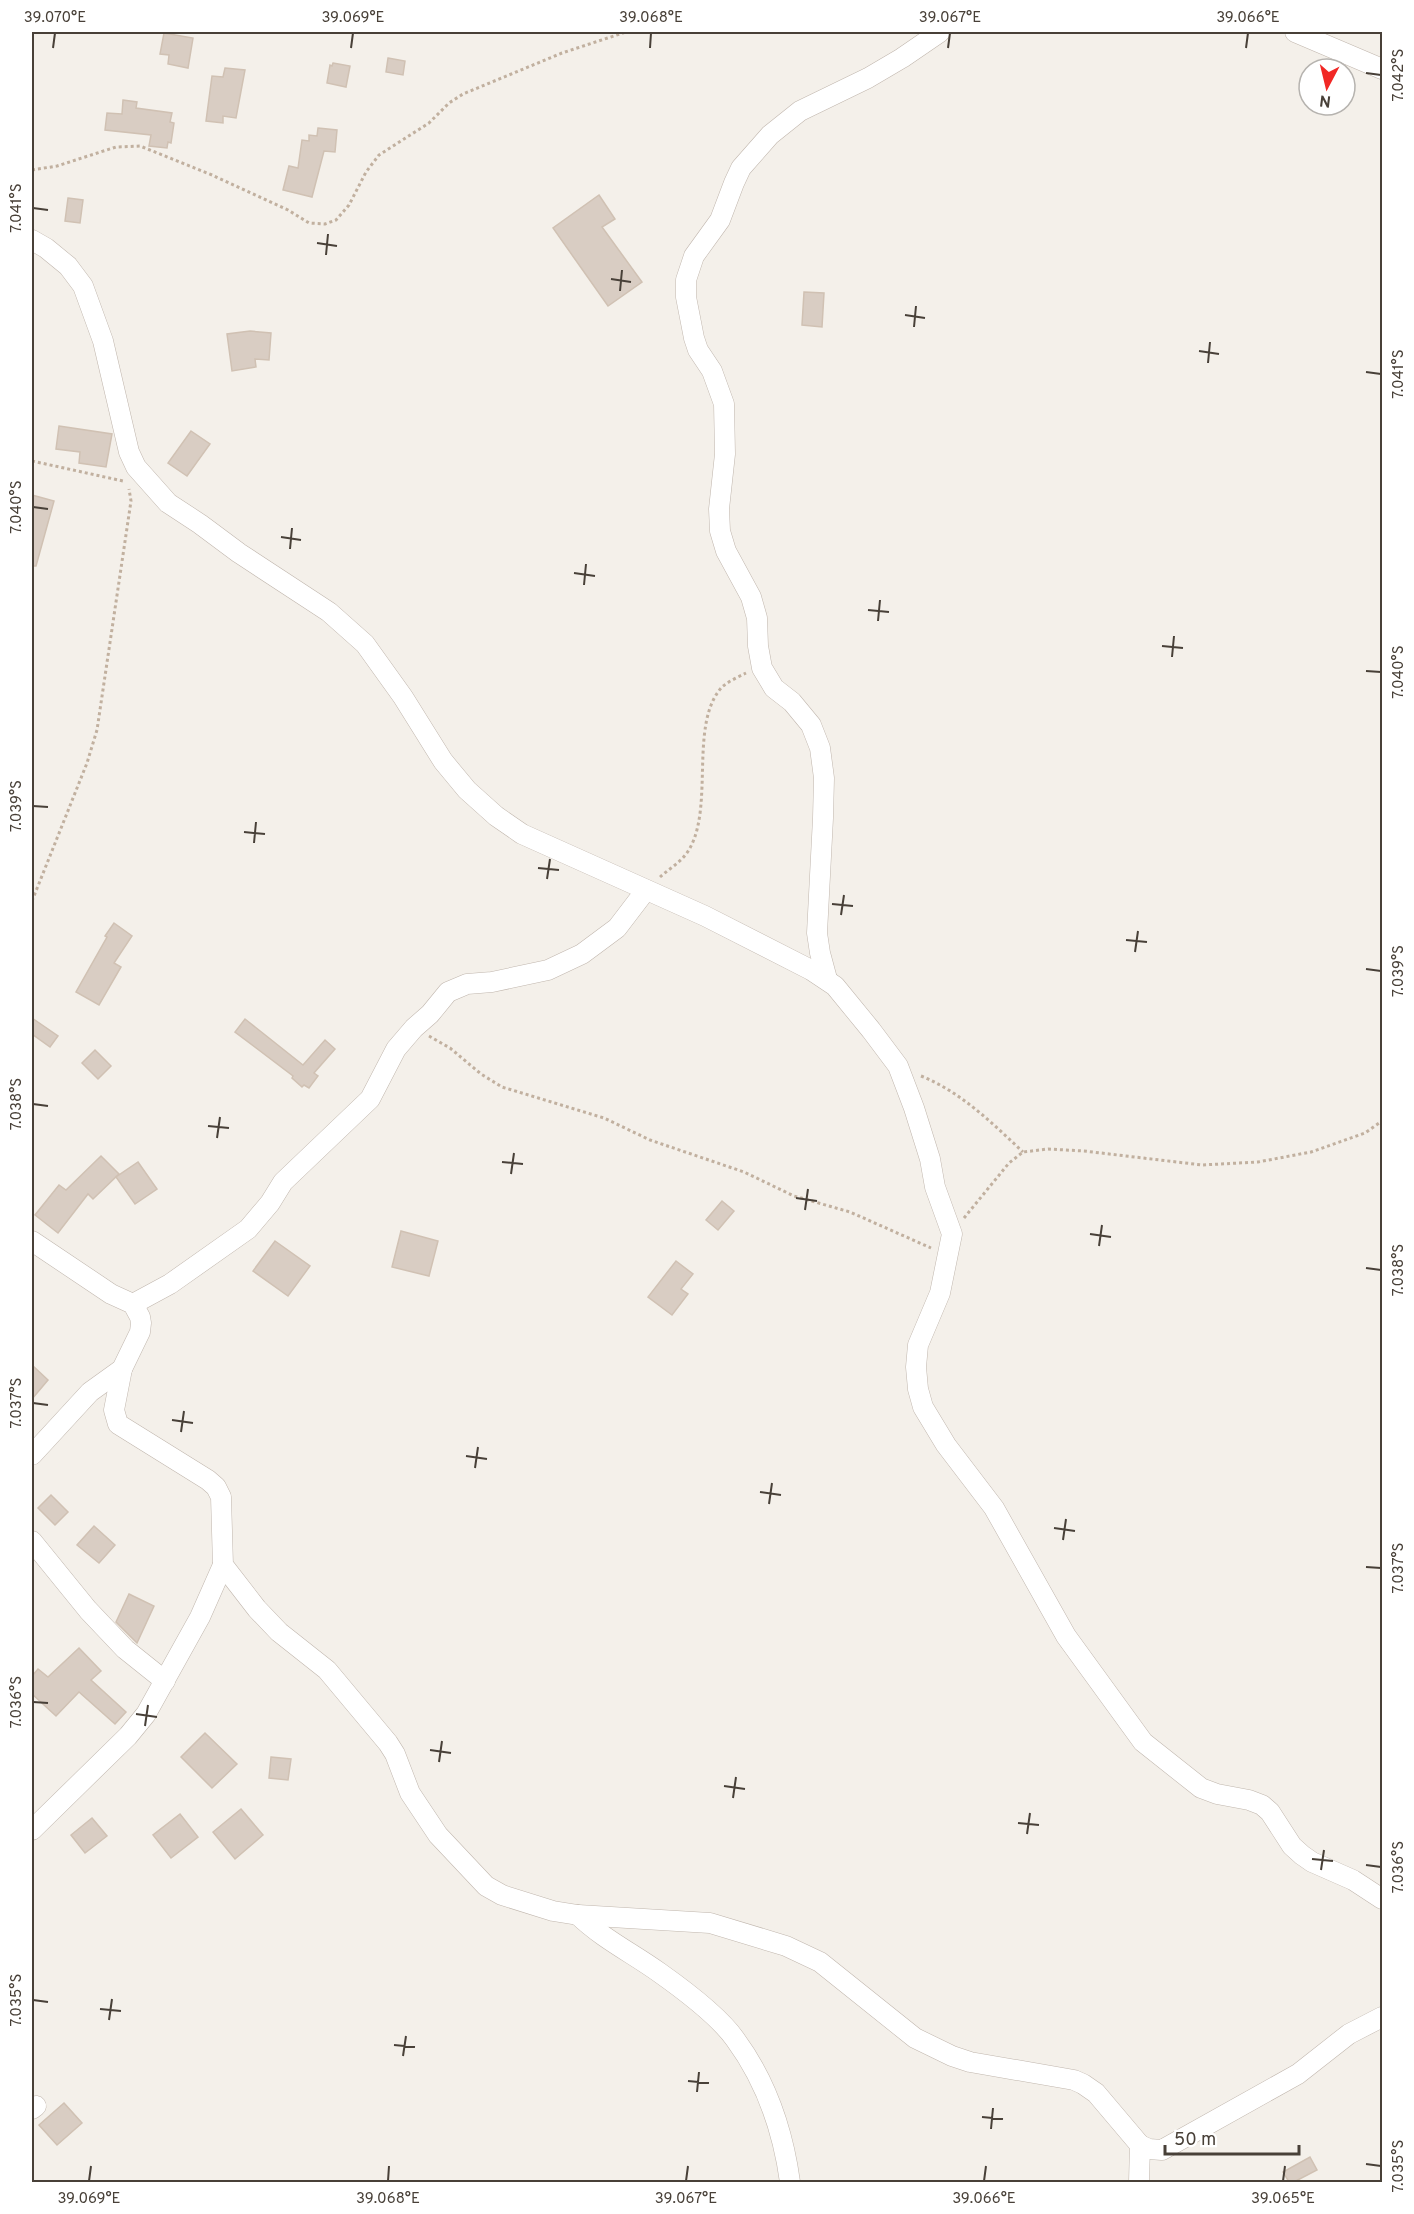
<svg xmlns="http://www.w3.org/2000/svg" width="1414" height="2214" viewBox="0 0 1414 2214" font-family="Overpass,sans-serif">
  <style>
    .building { fill: #d9cdc3; stroke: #d0c1b3; stroke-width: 1.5 }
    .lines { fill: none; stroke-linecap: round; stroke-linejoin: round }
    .minor-casing { stroke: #c0b6ad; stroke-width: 21 }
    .path { stroke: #c1b09f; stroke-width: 3; stroke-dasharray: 3 3; stroke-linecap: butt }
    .minor { stroke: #fff; stroke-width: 20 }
    .ticks { fill: none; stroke: #484038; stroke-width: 2 }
    .neatline { fill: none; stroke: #484038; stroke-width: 2 }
    .ticks-label { font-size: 15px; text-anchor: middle; fill: #484038 }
  </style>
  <rect width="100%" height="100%" fill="#f4f0ea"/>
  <g class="building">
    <path d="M 164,33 L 193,38 L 188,68 L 168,64 L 169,55 L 160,54 Z"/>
    <path d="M 388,58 L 405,61 L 403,75 L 386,72 Z"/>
    <path d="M 333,63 L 350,66 L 346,87 L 327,83 L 330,65 L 332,66 Z"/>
    <path d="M 225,68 L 245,70 L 236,118 L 223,116 L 223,123 L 206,121 L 212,76 L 223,77 Z"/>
    <path d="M 123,100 L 137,102 L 136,108 L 172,113 L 170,122 L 174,123 L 171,143 L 168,142 L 167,148 L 149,146 L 151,135 L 105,130 L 107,113 L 122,114 Z"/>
    <path d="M 318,128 L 337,130 L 335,152 L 324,151 L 312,197 L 283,190 L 289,166 L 298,168 L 302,140 L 309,141 L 309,135 L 317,136 Z"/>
    <path d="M 599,195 L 615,219 L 602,227 L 642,282 L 608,306 L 553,228 Z"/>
    <path d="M 68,198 L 83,200 L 80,223 L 65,221 Z"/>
    <path d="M 804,292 L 824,293 L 822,327 L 802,325 Z"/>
    <path d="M 250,331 L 271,333 L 269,360 L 255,359 L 256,367 L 232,371 L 227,334 Z"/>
    <path d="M 59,426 L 112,434 L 106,467 L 79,463 L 80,452 L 56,449 Z"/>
    <path d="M 191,431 L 210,444 L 187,476 L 168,463 Z"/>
    <path d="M 32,495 L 54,501 L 36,566 L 32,566 Z"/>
    <path d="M 114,923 L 132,936 L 114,963 L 121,967 L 99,1005 L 76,992 L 107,937 L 105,936 Z"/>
    <path d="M 32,1018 L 58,1036 L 50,1047 L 32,1034 Z"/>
    <path d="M 245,1019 L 303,1065 L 325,1040 L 335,1049 L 314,1073 L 318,1076 L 309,1088 L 304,1085 L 302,1087 L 292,1078 L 293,1076 L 235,1032 Z"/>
    <path d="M 95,1050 L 111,1066 L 98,1079 L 82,1063 Z"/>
    <path d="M 101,1156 L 119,1174 L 93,1199 L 88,1194 L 58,1233 L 35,1215 L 59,1185 L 66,1190 Z"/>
    <path d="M 138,1162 L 157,1189 L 135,1204 L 116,1177 Z"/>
    <path d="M 722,1201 L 734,1211 L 718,1230 L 706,1220 Z"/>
    <path d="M 401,1231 L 438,1241 L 429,1276 L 392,1267 Z"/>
    <path d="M 275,1241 L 310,1266 L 288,1296 L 253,1271 Z"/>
    <path d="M 676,1261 L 693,1274 L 681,1289 L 688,1294 L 672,1315 L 648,1297 Z"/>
    <path d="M 32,1365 L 48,1380 L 32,1399 Z"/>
    <path d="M 51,1495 L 68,1512 L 55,1525 L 38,1508 Z"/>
    <path d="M 94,1526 L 115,1545 L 99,1563 L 77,1545 Z"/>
    <path d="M 129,1594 L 154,1606 L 137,1643 L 116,1622 Z"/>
    <path d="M 79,1648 L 101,1671 L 91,1680 L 126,1712 L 115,1724 L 79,1692 L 56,1716 L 32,1694 L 32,1676 L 38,1669 L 48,1677 Z"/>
    <path d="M 205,1733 L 237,1764 L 212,1788 L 181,1757 Z"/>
    <path d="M 271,1757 L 291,1759 L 288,1780 L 269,1778 Z"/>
    <path d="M 241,1809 L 263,1835 L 235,1859 L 213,1832 Z"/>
    <path d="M 180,1814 L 198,1837 L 171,1858 L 153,1835 Z"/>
    <path d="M 92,1818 L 107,1836 L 85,1853 L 71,1835 Z"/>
    <path d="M 64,2103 L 82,2123 L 57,2145 L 39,2125 Z"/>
    <path d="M 1310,2157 L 1317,2170 L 1294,2182 L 1289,2182 L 1283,2172 Z"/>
  </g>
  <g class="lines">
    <g class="minor-casing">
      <g id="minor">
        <path d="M 1295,32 L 1382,69"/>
        <path d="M 32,240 L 46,248 L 68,266 L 83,286 L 103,341 L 129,452 L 136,467 L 168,503 L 200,524 L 239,553 L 329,612 L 365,644 L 403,697 L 443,761 L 467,790 L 496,816 L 522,834 L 705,916 L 811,970 L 835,986 L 871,1030 L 898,1066 L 914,1108 L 930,1159 L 935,1187 L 952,1234 L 940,1293 L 918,1345 L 916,1367 L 918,1389 L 923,1407 L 946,1445 L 994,1508 L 1066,1636 L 1143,1742 L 1201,1788 L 1217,1794 L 1249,1800 L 1262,1805 L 1270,1812 L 1292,1846 L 1302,1855 L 1312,1862 L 1353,1880 L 1382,1899"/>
        <path d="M 827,979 L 820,953 L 817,933 L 823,818 L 824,778 L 820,748 L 811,725 L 792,702 L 774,688 L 762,668 L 758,646 L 757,618 L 751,597 L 726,551 L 720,531 L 719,509 L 725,454 L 724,404 L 712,371 L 698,350 L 694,338 L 686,297 L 686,280 L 694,256 L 720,220 L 734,183 L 741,168 L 770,135 L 800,111 L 868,78 L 902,58 L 940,32"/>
        <path d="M 32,1241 L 111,1294 L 133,1304 L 140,1317 L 141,1323 L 140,1332 L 122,1369 L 90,1392 L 32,1455"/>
        <path d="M 133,1304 L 170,1284 L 248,1229 L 270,1203 L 283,1182 L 370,1099 L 396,1049 L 414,1028 L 430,1014 L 448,992 L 467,984 L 492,982 L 548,970 L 582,954 L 617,928 L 646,890"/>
        <path d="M 122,1369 L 114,1410 L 118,1424 L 208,1480 L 216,1487 L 221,1497 L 223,1565 L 257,1609 L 279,1632 L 327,1670 L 388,1743 L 395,1754 L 410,1793 L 438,1835 L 486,1886 L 502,1895 L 553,1911 L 578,1915 L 710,1923 L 786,1946 L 820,1962 L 915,2038 L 952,2056 L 970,2062 L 1074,2080 L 1083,2084 L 1096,2093 L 1140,2145 L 1139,2182"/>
        <path d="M 32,1541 L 88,1610 L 125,1649 L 165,1681"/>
        <path d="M 32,1830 L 128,1736 L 146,1714 L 200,1617 L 223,1565"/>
        <path d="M 578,1915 C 603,1939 632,1953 660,1973 C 684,1990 718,2015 735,2039 C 766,2081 783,2131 790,2182"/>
        <path d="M 32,2109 L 36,2106"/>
        <path d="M 1140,2145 L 1149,2149 L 1162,2150 L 1298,2074 L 1349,2034 L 1382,2017"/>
      </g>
    </g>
    <g class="path">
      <path d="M 32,170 L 57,166 L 116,147 L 140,146 L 212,175 L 288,210 L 309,223 L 325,224 L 336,220 L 349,205 L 366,172 L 379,155 L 429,123 L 449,103 L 463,94 L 562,53 L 626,32"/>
      <path d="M 32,461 L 123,481"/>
      <path d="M 660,877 C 670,868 683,861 690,848 C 714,804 689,723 722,687 C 729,681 738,677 746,673"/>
      <path d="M 32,901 L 87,763 L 97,730 L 131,501 L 129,489"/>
      <path d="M 429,1036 L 450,1048 L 481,1074 L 502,1087 L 604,1118 L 650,1140 L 744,1172 L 794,1196 L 850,1212 L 931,1248"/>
      <path d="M 921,1076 C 961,1092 992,1123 1023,1152"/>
      <path d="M 964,1218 L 1009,1163 L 1023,1152 L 1048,1149 L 1084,1151 L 1202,1165 L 1258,1162 L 1311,1152 L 1365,1133 L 1382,1121"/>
    </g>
    <use href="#minor" class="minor"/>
  </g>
  <path class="ticks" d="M 53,48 L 55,33M 351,48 L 353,33M 650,48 L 651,33M 948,48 L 950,33M 1246,48 L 1248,33M 1366,73 L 1381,75M 33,208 L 48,210M 317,243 L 337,246M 326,255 L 328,234M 611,279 L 631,282M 620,291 L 622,270M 905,315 L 925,318M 914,327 L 916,306M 1199,351 L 1219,354M 1208,363 L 1210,342M 1366,372 L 1381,374M 33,507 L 48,509M 281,537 L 301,540M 290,549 L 292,528M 574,573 L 595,576M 584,585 L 586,564M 868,610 L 889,612M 878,621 L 880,600M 1162,646 L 1183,648M 1172,657 L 1174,636M 1366,671 L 1381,672M 33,806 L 48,807M 244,832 L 265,834M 254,843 L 256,822M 538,868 L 559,870M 547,879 L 550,859M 832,904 L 853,906M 841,915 L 844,895M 1126,940 L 1147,942M 1135,952 L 1138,931M 1366,969 L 1381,971M 33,1104 L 48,1106M 208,1126 L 229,1128M 217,1138 L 220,1117M 502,1162 L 523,1164M 511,1174 L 514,1153M 796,1198 L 817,1201M 805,1210 L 808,1189M 1090,1234 L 1111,1237M 1099,1246 L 1102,1225M 1366,1268 L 1381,1270M 33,1403 L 48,1405M 172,1420 L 193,1423M 181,1432 L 184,1411M 466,1456 L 487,1459M 475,1468 L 478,1447M 760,1492 L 781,1495M 769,1504 L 772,1483M 1054,1528 L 1075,1531M 1063,1540 L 1066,1519M 1366,1567 L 1381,1568M 33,1702 L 48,1703M 136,1714 L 157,1717M 145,1726 L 148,1705M 430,1750 L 451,1753M 439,1762 L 442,1741M 724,1786 L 745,1789M 733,1798 L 736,1777M 1018,1823 L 1039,1825M 1027,1834 L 1030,1813M 1312,1859 L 1333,1861M 1366,1865 L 1381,1867M 1321,1870 L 1324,1850M 33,2000 L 48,2002M 100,2009 L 121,2011M 109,2020 L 112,1999M 394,2045 L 415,2047M 403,2056 L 406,2036M 688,2081 L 709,2083M 697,2092 L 699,2072M 982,2117 L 1003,2119M 991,2129 L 993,2108M 1366,2164 L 1381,2166M 89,2181 L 91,2166M 388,2181 L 389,2166M 686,2181 L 688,2166M 984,2181 L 986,2166M 1283,2181 L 1285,2166"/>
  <rect width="1414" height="2214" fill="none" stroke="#ffffff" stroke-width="66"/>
  <g transform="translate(1327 87) rotate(187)"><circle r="28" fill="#ffffff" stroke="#b6b3af" stroke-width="1.5"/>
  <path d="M0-4.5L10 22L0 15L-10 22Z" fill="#f12825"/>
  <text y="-9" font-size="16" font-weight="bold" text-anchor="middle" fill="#484038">N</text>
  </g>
  <path d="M1165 2145v9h134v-9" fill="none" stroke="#484038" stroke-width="3"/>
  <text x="1174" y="2145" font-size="18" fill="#484038" stroke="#ffffff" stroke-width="4.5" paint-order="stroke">50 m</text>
  <rect x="33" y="33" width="1348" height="2148" class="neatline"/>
  <g class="ticks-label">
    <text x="55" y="22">39.070°E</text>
    <text x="353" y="22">39.069°E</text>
    <text x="651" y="22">39.068°E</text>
    <text x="950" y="22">39.067°E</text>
    <text x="1248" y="22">39.066°E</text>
    <text transform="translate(1398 75) rotate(-90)" y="5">7.042°S</text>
    <text transform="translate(16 208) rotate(-90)" y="5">7.041°S</text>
    <text transform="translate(1398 374) rotate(-90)" y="5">7.041°S</text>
    <text transform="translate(16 507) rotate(-90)" y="5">7.040°S</text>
    <text transform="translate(1398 672) rotate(-90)" y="5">7.040°S</text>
    <text transform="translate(16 806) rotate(-90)" y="5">7.039°S</text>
    <text transform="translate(1398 971) rotate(-90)" y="5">7.039°S</text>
    <text transform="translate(16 1104) rotate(-90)" y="5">7.038°S</text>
    <text transform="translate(1398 1270) rotate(-90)" y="5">7.038°S</text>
    <text transform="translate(16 1403) rotate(-90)" y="5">7.037°S</text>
    <text transform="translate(1398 1568) rotate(-90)" y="5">7.037°S</text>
    <text transform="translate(16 1702) rotate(-90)" y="5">7.036°S</text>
    <text transform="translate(1398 1867) rotate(-90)" y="5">7.036°S</text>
    <text transform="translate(16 2000) rotate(-90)" y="5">7.035°S</text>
    <text transform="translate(1398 2166) rotate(-90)" y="5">7.035°S</text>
    <text x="89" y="2203">39.069°E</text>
    <text x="388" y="2203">39.068°E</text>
    <text x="686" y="2203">39.067°E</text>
    <text x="984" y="2203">39.066°E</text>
    <text x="1283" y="2203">39.065°E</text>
  </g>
</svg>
